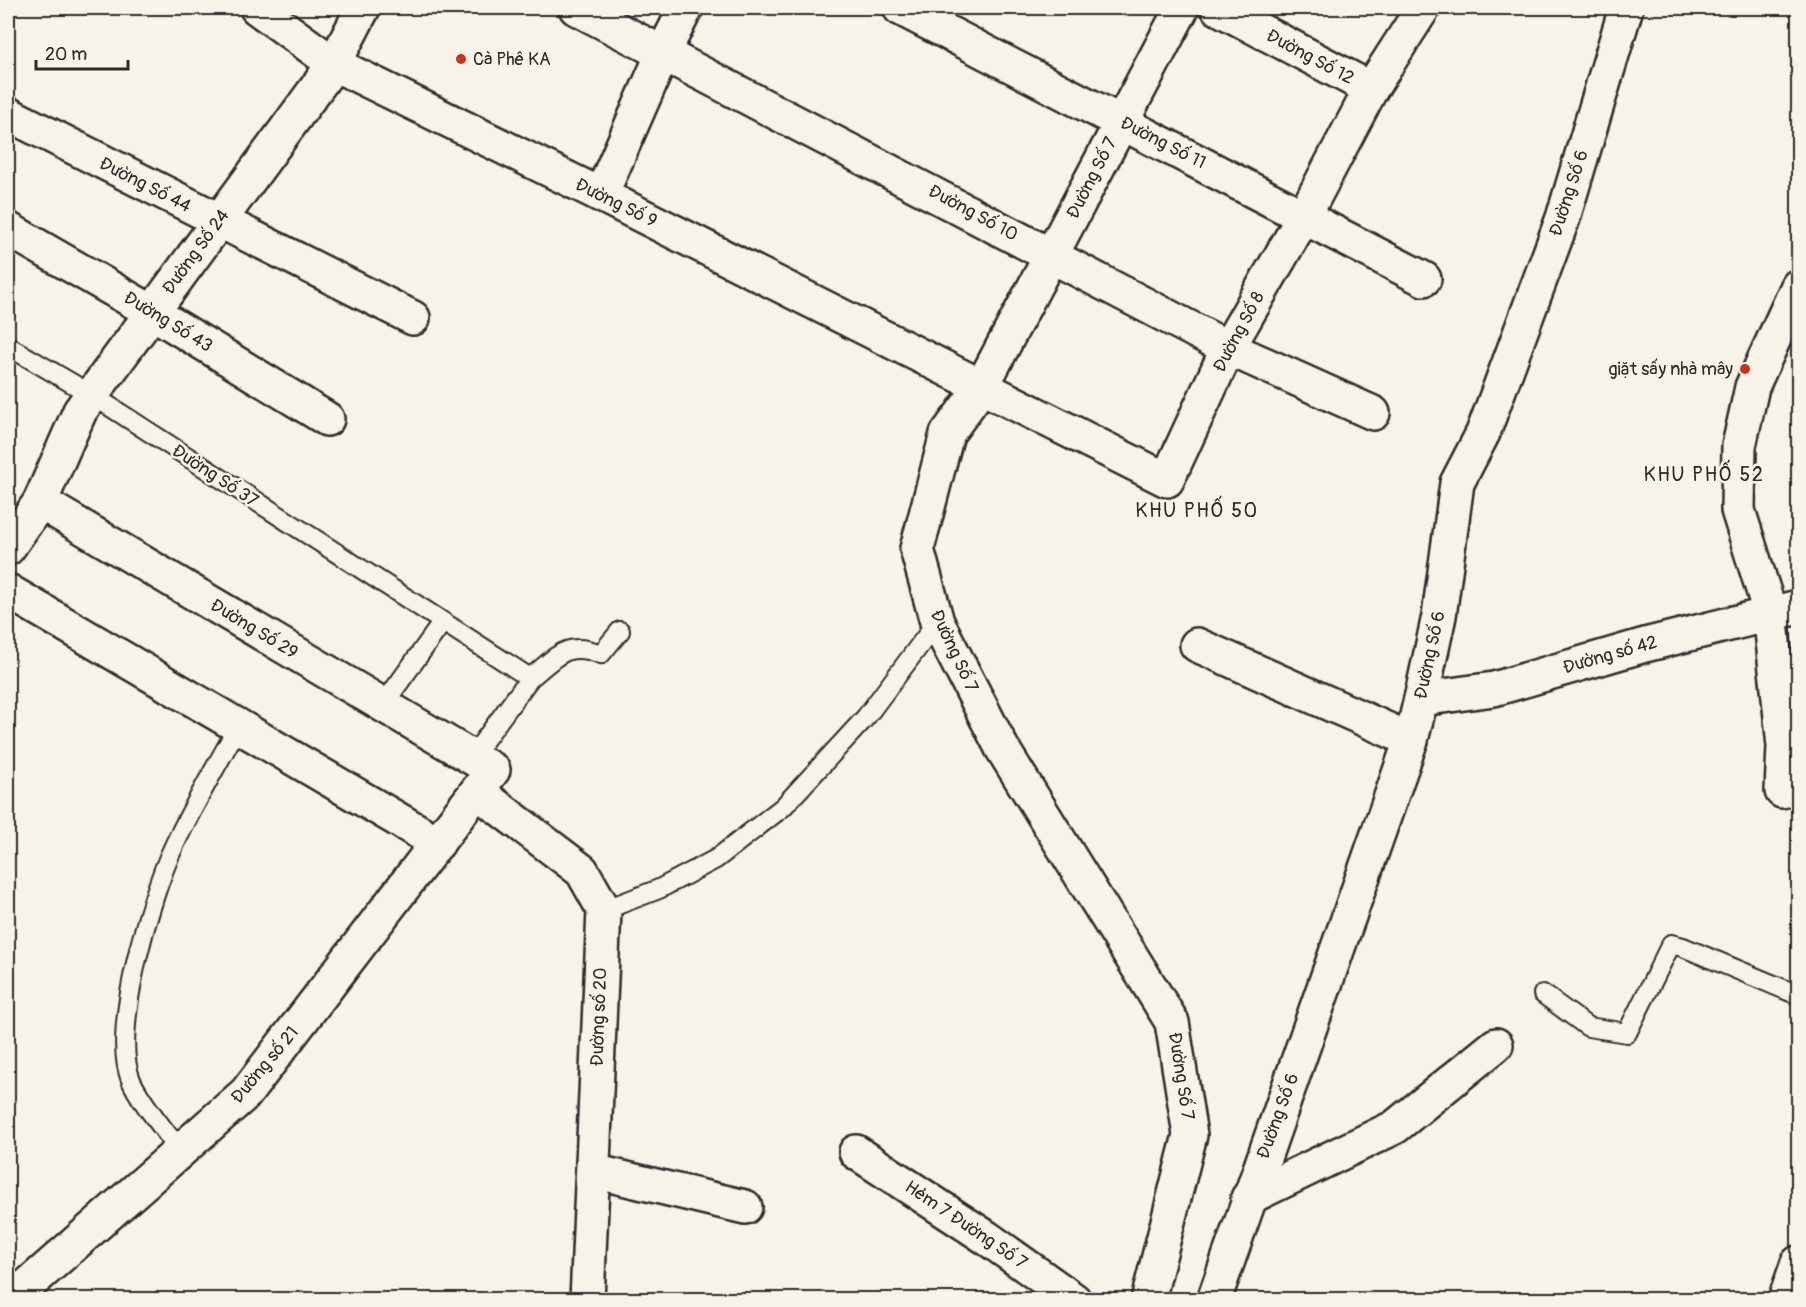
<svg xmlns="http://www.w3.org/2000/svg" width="1806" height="1307" viewBox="0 0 1806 1307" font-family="Pangolin,sans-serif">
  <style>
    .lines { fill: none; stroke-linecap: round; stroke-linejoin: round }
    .lane-casing { stroke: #2b2b2b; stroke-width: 22 }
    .street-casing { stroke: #2b2b2b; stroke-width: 38 }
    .secondary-casing { stroke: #2b2b2b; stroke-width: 38 }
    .lane { stroke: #f7f3e8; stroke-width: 18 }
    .street { stroke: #f7f3e8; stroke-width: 33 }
    .secondary { stroke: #f7f3e8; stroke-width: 33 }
    .poi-dot { fill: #c8321e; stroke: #f7f3e8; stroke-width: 2 }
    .labels { text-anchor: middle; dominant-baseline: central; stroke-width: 5; stroke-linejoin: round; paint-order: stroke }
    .street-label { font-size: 18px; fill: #2b2b2b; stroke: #f7f3e8 }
    .poi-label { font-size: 18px; fill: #2b2b2b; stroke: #f7f3e8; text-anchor: start }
    .neighbourhood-label { font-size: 20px; letter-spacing: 1.5px; fill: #2b2b2b; stroke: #f7f3e8 }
  </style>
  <rect width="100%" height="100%" fill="#f7f3e8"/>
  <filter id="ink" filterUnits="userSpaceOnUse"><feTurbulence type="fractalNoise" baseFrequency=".0167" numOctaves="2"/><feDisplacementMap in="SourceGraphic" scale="12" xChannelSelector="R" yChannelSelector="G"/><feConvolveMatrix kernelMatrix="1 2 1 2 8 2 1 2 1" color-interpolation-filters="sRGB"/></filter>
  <g filter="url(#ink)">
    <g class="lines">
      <g class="lane-casing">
        <g id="lane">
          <path d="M 8,346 L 92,395 L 530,678 L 472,757"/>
          <path d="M 530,678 C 557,657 565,640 601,654 L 620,631"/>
          <path d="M 383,705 L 442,623"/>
          <path d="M 604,910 L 659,889 L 716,859 L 783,807 L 866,717 L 937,622"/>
          <path d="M 1543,994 L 1588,1027 L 1627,1033 L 1671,944 L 1683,947 L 1798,995"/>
          <path d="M 180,1151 C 165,1130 141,1103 131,1080 C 110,1031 151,894 174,846 C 193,805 217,766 238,726"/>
        </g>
      </g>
      <g class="street-casing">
        <g id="street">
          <path d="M 257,8 L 334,64 L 601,195 L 1167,480 L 1228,348 L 1304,216 L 1371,89 L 1423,8"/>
          <path d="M 576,8 L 1228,348 L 1373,413"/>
          <path d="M 900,8 L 1424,279"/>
          <path d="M 1218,8 L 1371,89"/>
          <path d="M 8,114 L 413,318"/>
          <path d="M 601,195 L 664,51 L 686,8"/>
          <path d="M 8,229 L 152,312 L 327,419"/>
          <path d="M 40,502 L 80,411 L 334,64 L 363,8"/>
          <path d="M 8,548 L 40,502 L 493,770 L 246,1093 L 11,1300"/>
          <path d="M 8,591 L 438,843"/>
          <path d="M 1197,645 L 1411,740"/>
          <path d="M 1421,699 L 1439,616 L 1457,483 L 1483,433 L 1563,218 L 1626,8"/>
          <path d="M 1782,791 L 1784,746 L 1770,612 L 1738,510 L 1739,446 L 1752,387 L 1798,286"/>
          <path d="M 478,792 L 582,871 L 604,910 L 587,1300"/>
          <path d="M 856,1152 L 987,1238 L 1074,1300"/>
          <path d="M 593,1171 L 745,1207"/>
          <path d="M 1248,1198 L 1395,1127 L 1496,1045"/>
          <path d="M 1148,1300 L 1190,1135 L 1172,1022 L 1002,748 L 937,622 L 917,549 L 947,434 L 982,386 L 1182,8"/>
          <path d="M 1785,1300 L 1798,1263"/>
        </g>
      </g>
      <g class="secondary-casing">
        <path id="secondary" d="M 1214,1300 L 1411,740 L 1421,699 L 1494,689 L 1645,645 L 1798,607"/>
      </g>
      <use href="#lane" class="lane"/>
      <use href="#street" class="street"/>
      <use href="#secondary" class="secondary"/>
    </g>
  </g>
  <g class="poi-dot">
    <circle cx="461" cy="59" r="6"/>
    <circle cx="1745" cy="369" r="6"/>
  </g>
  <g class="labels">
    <g class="street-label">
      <text transform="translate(1310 57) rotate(28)">Đường Số 12</text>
      <text transform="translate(1163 143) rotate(27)">Đường Số 11</text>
      <text transform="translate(1092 178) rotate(-63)">Đường Số 7</text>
      <text transform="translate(145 185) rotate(27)">Đường Số 44</text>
      <text transform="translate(1569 193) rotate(-72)">Đường Số 6</text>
      <text transform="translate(616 203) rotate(26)">Đường Số 9</text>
      <text transform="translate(973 213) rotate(28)">Đường Số 10</text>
      <text transform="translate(196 252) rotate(-54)">Đường Số 24</text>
      <text transform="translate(168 322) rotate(31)">Đường Số 43</text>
      <text transform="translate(1239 332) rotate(-62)">Đường Số 8</text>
      <text transform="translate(215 476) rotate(33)">Đường Số 37</text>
      <text transform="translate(254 629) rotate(31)">Đường Số 29</text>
      <text transform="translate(954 651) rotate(65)">Đường Số 7</text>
      <text transform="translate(1430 655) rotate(-78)">Đường Số 6</text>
      <text transform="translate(1610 655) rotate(-16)">Đường số 42</text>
      <text transform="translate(599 1017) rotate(-88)">Đường số 20</text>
      <text transform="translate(265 1065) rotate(-50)">Đường số 21</text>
      <text transform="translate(1181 1076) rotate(81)">Đường Số 7</text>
      <text transform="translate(1278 1116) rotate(-70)">Đường Số 6</text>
      <text transform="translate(966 1225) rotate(34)">Hẻm 7 Đường Số 7</text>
    </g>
    <g class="poi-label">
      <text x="473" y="59">Cà Phê KA</text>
      <text x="1733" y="369" text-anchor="end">giặt sấy nhà mây</text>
    </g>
    <g class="neighbourhood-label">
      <text x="1704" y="474">KHU PHỐ 52</text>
      <text x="1197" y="510">KHU PHỐ 50</text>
    </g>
  </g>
  <rect width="1806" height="1307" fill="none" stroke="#f7f3e8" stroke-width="30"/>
  <rect x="15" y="15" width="1776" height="1277" fill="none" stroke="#2b2b2b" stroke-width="2" filter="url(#ink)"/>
  <path d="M36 60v9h92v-9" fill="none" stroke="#2b2b2b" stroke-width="3"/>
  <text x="45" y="60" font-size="18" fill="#2b2b2b" stroke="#f7f3e8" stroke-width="4.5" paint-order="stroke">20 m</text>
</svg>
